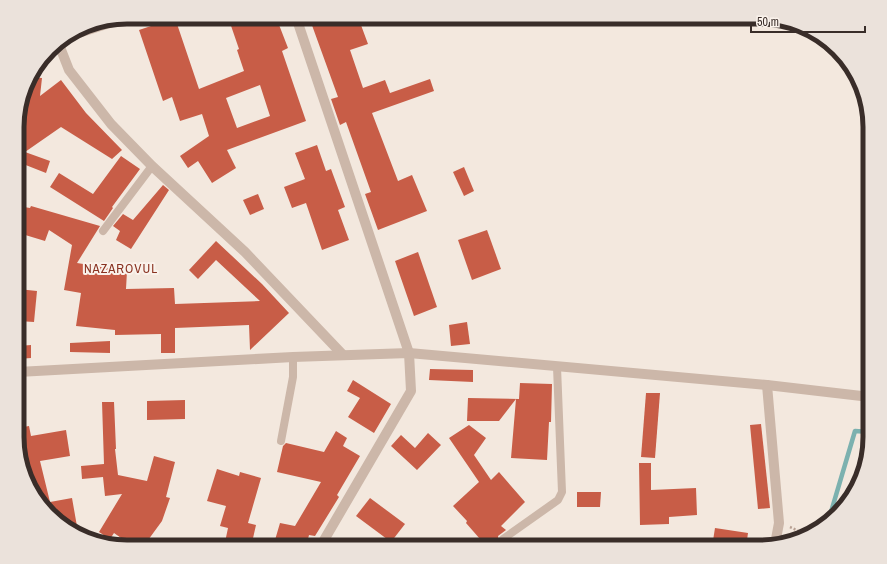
<svg xmlns="http://www.w3.org/2000/svg" width="887" height="564" viewBox="0 0 887 564" font-family="'Archivo Narrow',sans-serif">
  <style>
    .lines { fill: none; stroke-linecap: round; stroke-linejoin: round }
    .stream { stroke: #7cb1af; stroke-width: 4.5 }
    .building { fill: #c85d47; fill-rule: evenodd }
    .path { stroke: #b8a093; stroke-width: 2.5; stroke-dasharray: 2 2; stroke-linecap: butt }
    .lane { stroke: #ccb7a9; stroke-width: 8 }
    .street { stroke: #ccb7a9; stroke-width: 10 }
    .labels { text-anchor: middle; dominant-baseline: central; stroke-width: 4; stroke-linejoin: round; paint-order: stroke }
    .quarter-label { font-size: 13px; letter-spacing: 1px; fill: #893221; stroke: #faf2eb }
    .rim { fill: none; stroke: #392d29; stroke-width: 5 }
  </style>
  <rect width="100%" height="100%" fill="#f3e8de"/>
  <g class="lines">
    <path class="stream" d="M 832,516 L 831,512 L 855,431 L 870,432"/>
  </g>
  <g class="building">
    <path d="M 228,17 L 276,17 L 288,48 L 282,51 L 306,121 L 227,150 L 236,168 L 212,183 L 198,161 L 188,168 L 180,156 L 209,136 L 202,114 L 180,121 L 172,97 L 163,101 L 139,30 L 175,18 L 199,89 L 244,71 L 237,50 L 239,49 ZM 260,85 L 270,116 L 237,128 L 226,98 Z"/>
    <path d="M 309,17 L 358,17 L 368,44 L 350,50 L 363,88 L 385,80 L 390,93 L 430,79 L 434,91 L 372,113 L 398,181 L 412,175 L 427,211 L 378,230 L 365,194 L 371,192 L 346,122 L 340,125 L 331,99 L 338,97 Z"/>
    <path d="M 30,77 L 42,78 L 40,96 L 61,80 L 86,113 L 122,150 L 112,159 L 61,127 L 25,152 L 50,161 L 46,173 L 18,162 L 18,113 Z"/>
    <path d="M 317,145 L 326,171 L 331,169 L 345,207 L 338,210 L 349,240 L 322,250 L 306,203 L 292,208 L 284,187 L 305,179 L 295,153 Z"/>
    <path d="M 121,156 L 140,169 L 112,207 L 113,208 L 104,221 L 50,187 L 59,173 L 93,194 Z"/>
    <path d="M 464,167 L 474,191 L 464,196 L 453,172 Z"/>
    <path d="M 163,185 L 169,190 L 131,249 L 116,240 L 120,231 L 113,226 L 123,214 L 133,220 Z"/>
    <path d="M 258,194 L 264,209 L 250,215 L 243,200 Z"/>
    <path d="M 18,206 L 30,208 L 31,206 L 100,226 L 77,263 L 127,271 L 126,289 L 174,288 L 175,304 L 260,301 L 216,260 L 198,279 L 189,270 L 216,241 L 262,284 L 289,313 L 250,350 L 249,325 L 175,328 L 175,353 L 161,353 L 161,334 L 115,335 L 115,330 L 76,326 L 81,293 L 64,290 L 72,245 L 49,230 L 45,241 L 22,234 L 26,223 L 18,221 Z"/>
    <path d="M 487,230 L 501,269 L 472,280 L 458,240 Z"/>
    <path d="M 418,252 L 437,307 L 414,316 L 395,261 Z"/>
    <path d="M 18,289 L 37,291 L 34,322 L 18,321 Z"/>
    <path d="M 467,322 L 470,344 L 451,346 L 449,325 Z"/>
    <path d="M 110,341 L 110,353 L 70,352 L 70,343 Z"/>
    <path d="M 31,345 L 31,358 L 18,359 L 18,346 Z"/>
    <path d="M 430,369 L 473,370 L 473,382 L 429,380 Z"/>
    <path d="M 353,380 L 391,404 L 374,433 L 348,417 L 360,398 L 347,391 Z"/>
    <path d="M 520,383 L 552,384 L 551,422 L 549,422 L 547,460 L 511,458 L 516,399 L 499,421 L 467,421 L 468,398 L 519,399 Z"/>
    <path d="M 646,393 L 660,393 L 655,458 L 641,457 Z"/>
    <path d="M 185,400 L 185,419 L 147,420 L 147,401 Z"/>
    <path d="M 102,402 L 114,402 L 116,449 L 115,449 L 118,475 L 147,481 L 154,456 L 175,462 L 166,497 L 170,498 L 162,521 L 143,547 L 134,547 L 114,533 L 110,539 L 99,532 L 122,494 L 105,496 L 103,477 L 82,479 L 81,466 L 104,464 Z"/>
    <path d="M 761,424 L 770,508 L 758,509 L 750,425 Z"/>
    <path d="M 469,425 L 486,438 L 474,455 L 491,480 L 499,472 L 525,502 L 501,526 L 506,530 L 498,536 L 499,542 L 504,544 L 514,538 L 516,539 L 510,547 L 487,547 L 466,523 L 467,521 L 453,506 L 479,482 L 449,438 Z"/>
    <path d="M 29,426 L 31,436 L 66,430 L 70,456 L 40,461 L 50,502 L 72,498 L 78,532 L 66,529 L 35,498 L 18,451 L 18,428 Z"/>
    <path d="M 336,431 L 347,438 L 343,446 L 360,456 L 337,495 L 339,497 L 315,536 L 309,535 L 306,547 L 275,540 L 280,523 L 295,526 L 321,482 L 277,472 L 283,446 L 286,443 L 324,452 Z"/>
    <path d="M 428,433 L 441,445 L 417,470 L 391,446 L 401,435 L 415,448 Z"/>
    <path d="M 639,463 L 651,463 L 651,490 L 696,488 L 697,515 L 669,517 L 669,524 L 640,525 Z"/>
    <path d="M 217,469 L 239,476 L 240,472 L 261,478 L 248,523 L 256,525 L 251,547 L 224,547 L 228,528 L 220,526 L 226,506 L 207,501 Z"/>
    <path d="M 577,492 L 601,492 L 600,507 L 577,507 Z"/>
    <path d="M 370,498 L 405,524 L 391,542 L 356,516 Z"/>
    <path d="M 715,528 L 748,533 L 746,547 L 712,547 Z"/>
  </g>
  <g class="lines">
    <path class="path" d="M 790,527 L 807,535"/>
    <g class="lane">
      <path d="M 103,231 L 152,166"/>
      <path d="M 281,441 L 293,377 L 293,357"/>
      <path d="M 503,539 L 558,500 L 562,492 L 557,367"/>
      <path d="M 259,543 L 277,547"/>
    </g>
    <g class="street">
      <path d="M 296,17 L 409,353 L 411,391 L 320,547"/>
      <path d="M 66,37 L 128,17"/>
      <path d="M 58,42 L 69,70 L 111,124 L 152,166 L 245,252 L 343,355"/>
      <path d="M 18,372 L 293,357 L 409,353 L 767,385 L 870,397"/>
      <path d="M 767,385 L 779,523 L 776,539 L 771,546"/>
    </g>
  </g>
  <g class="labels">
    <g class="quarter-label">
      <text x="121" y="268">NAZAROVUL</text>
    </g>
  </g>
  <path d="M0 0H887V564H0ZM127 24H760A103 103 0 0 1 863 127V437A103 103 0 0 1 760 540H127A103 103 0 0 1 24 437V127A103 103 0 0 1 127 24Z" fill="#ebe2db" fill-rule="evenodd"/>
  <path class="rim" d="M127 24H760A103 103 0 0 1 863 127V437A103 103 0 0 1 760 540H127A103 103 0 0 1 24 437V127A103 103 0 0 1 127 24Z"/>
  <path d="M751 26v6h114v-6" fill="none" stroke="#392d29" stroke-width="2"/>
  <text x="757" y="26" font-size="12" fill="#392d29" stroke="#faf2eb" stroke-width="3" paint-order="stroke">50 m</text>
</svg>
